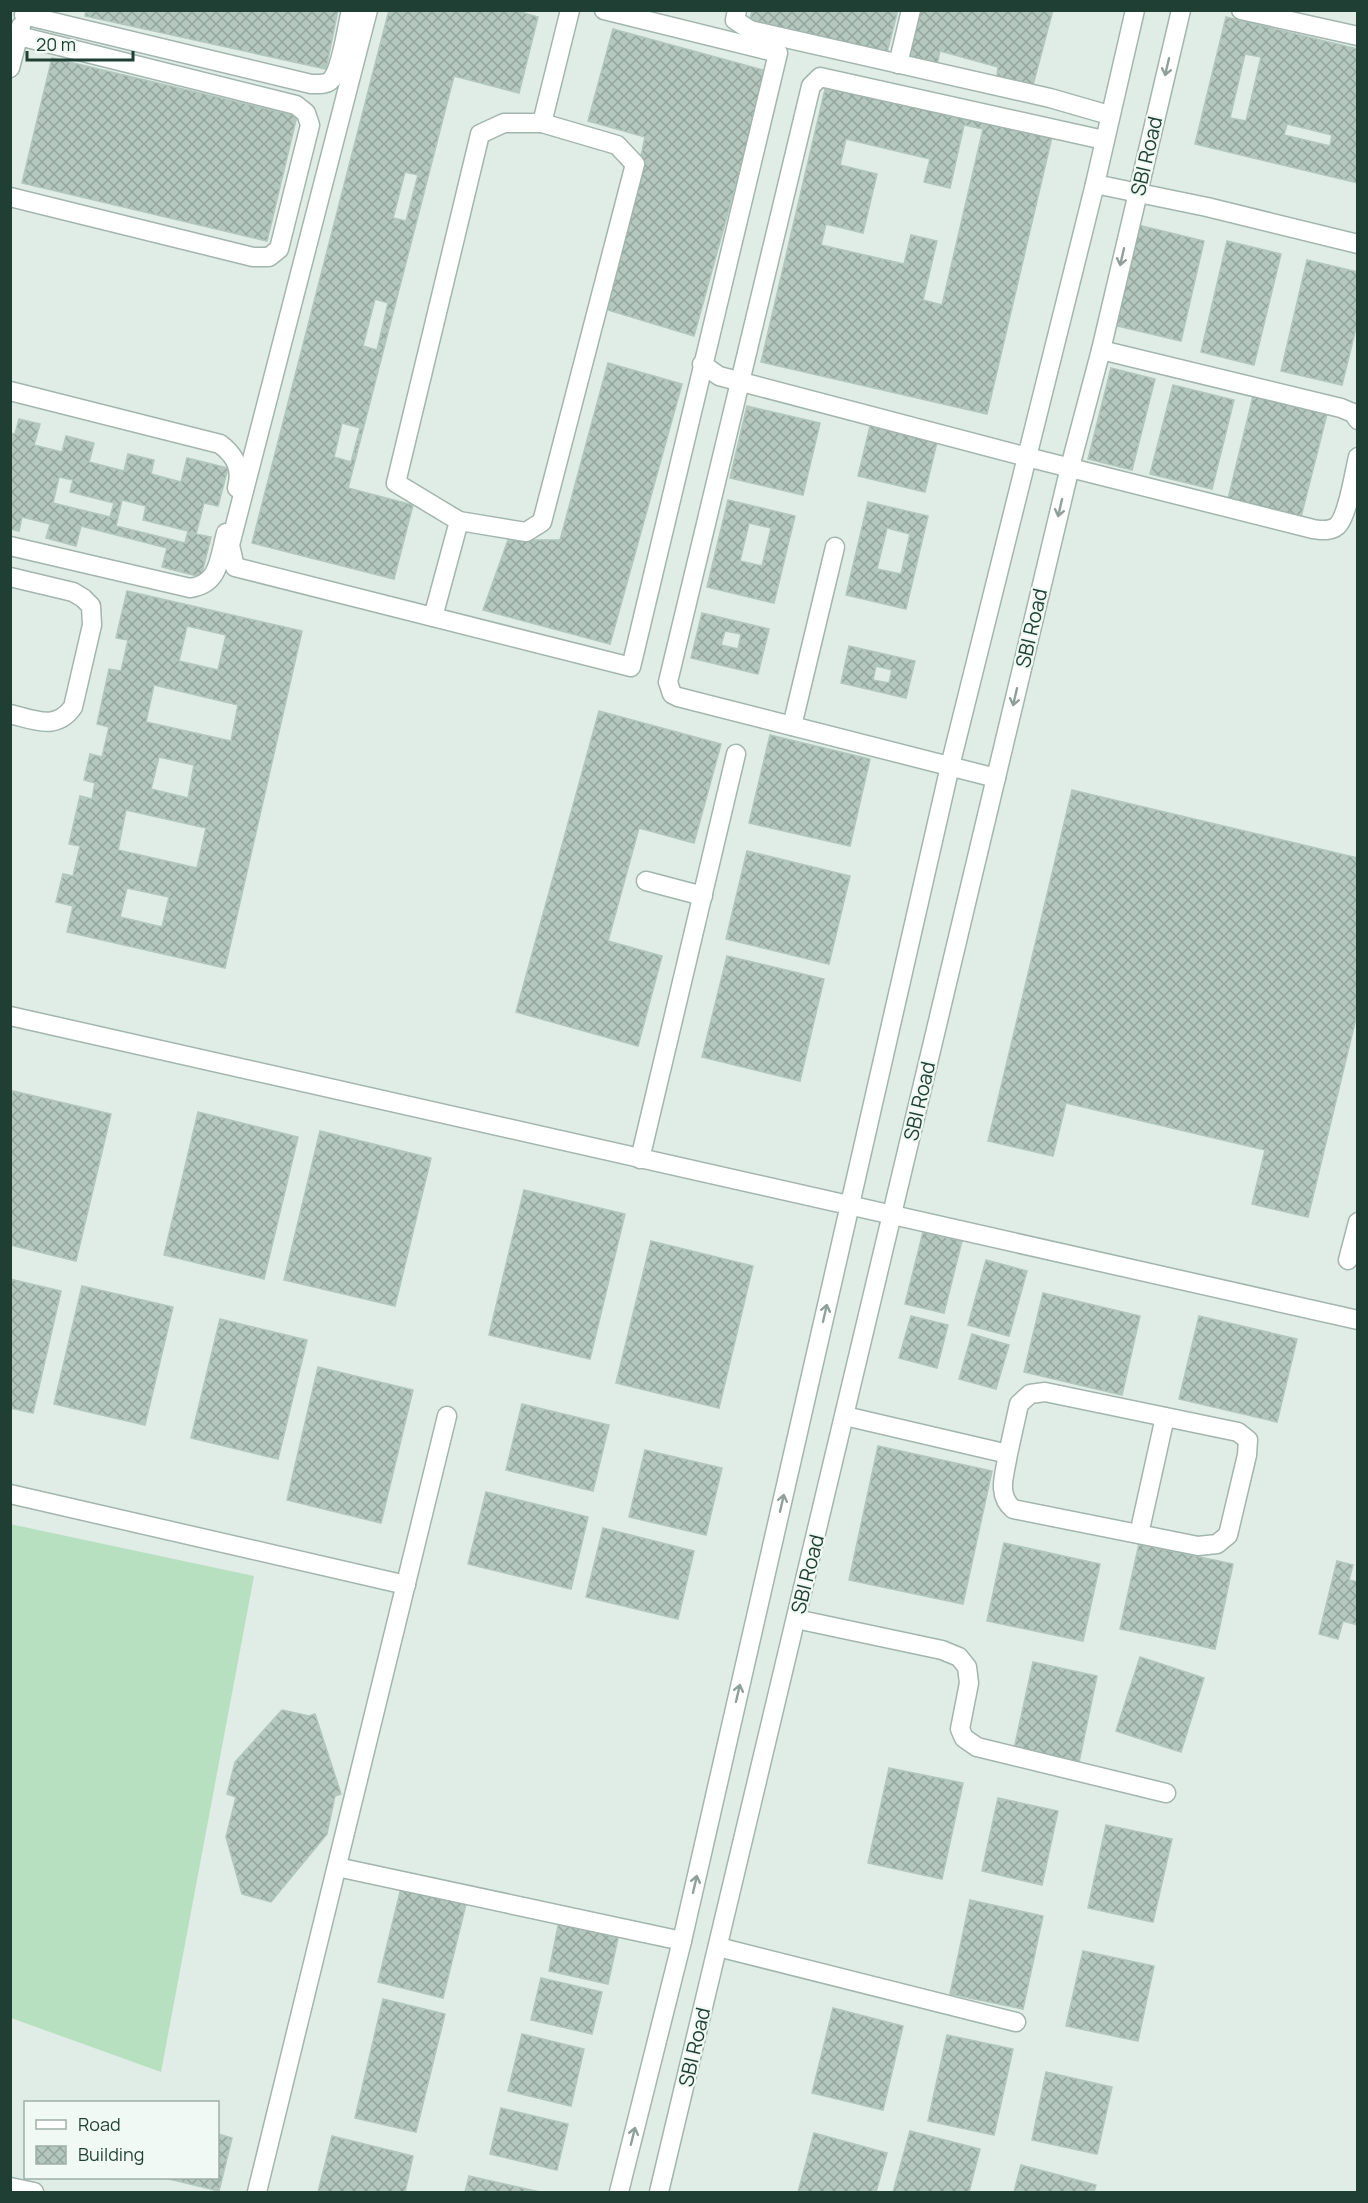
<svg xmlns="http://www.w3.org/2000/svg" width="1368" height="2203" viewBox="0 0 1368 2203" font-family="Manrope,sans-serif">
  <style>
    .grass { fill: #b7e0c0 }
    .building { fill: url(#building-cross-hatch); stroke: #b2c7bd; stroke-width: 1.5; fill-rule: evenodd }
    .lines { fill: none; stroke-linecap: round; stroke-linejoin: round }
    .minor-casing { stroke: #a2b5ae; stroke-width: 21 }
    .minor { stroke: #fff; stroke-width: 18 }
    .oneway { stroke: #8f9f9a }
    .labels { text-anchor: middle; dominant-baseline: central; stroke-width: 4.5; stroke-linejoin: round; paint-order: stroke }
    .street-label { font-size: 20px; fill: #1f3f35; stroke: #f1f9f5 }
  </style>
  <defs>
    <pattern id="building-cross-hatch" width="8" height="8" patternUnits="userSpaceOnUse" patternTransform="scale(1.5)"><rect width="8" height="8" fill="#b5c8bf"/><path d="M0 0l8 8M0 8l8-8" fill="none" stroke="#93a49c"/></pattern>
  </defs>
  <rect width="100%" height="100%" fill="#e0ede7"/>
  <path class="grass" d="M 10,1524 L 254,1576 L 161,2072 L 11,2018 Z"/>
  <g class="building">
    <path d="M 86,10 L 338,10 L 326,69 L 85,16 Z"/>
    <path d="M 389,10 L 514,10 L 538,17 L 519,93 L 454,76 L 348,488 L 413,505 L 394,579 L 252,543 ZM 405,172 L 418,175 L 406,221 L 393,218 ZM 375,299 L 388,303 L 377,350 L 363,346 ZM 342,423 L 360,428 L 351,462 L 334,457 Z"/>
    <path d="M 752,10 L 898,10 L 886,56 L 750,19 Z"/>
    <path d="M 919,10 L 1053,10 L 1033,85 L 997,76 L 998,67 L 940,51 L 937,65 L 908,57 Z"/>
    <path d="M 1226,17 L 1358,49 L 1358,183 L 1195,144 ZM 1245,54 L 1261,57 L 1246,121 L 1230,118 ZM 1287,124 L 1332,135 L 1330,146 L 1284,135 Z"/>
    <path d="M 613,29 L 767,71 L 694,336 L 608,310 L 645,137 L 588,121 Z"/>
    <path d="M 52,58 L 297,116 L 267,241 L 22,183 Z"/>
    <path d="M 826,85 L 1052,137 L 987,414 L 761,362 ZM 964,125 L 983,129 L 942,305 L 923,300 L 937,241 L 911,235 L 904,264 L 821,245 L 826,224 L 863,233 L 877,174 L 840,165 L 846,139 L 930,159 L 924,182 L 950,188 Z"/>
    <path d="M 1138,225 L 1204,241 L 1181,341 L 1113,325 Z"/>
    <path d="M 1227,241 L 1281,254 L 1254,365 L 1201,352 Z"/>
    <path d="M 1307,260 L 1358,272 L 1358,320 L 1342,385 L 1281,371 Z"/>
    <path d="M 608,363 L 682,384 L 610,644 L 483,610 L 508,540 L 560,540 Z"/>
    <path d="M 1111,368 L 1155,379 L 1132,470 L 1088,459 Z"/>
    <path d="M 1173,385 L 1234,400 L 1212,489 L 1150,474 Z"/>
    <path d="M 1253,396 L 1327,414 L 1301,517 L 1228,499 Z"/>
    <path d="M 747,406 L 820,423 L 803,495 L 730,478 Z"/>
    <path d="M 19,419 L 40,424 L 34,445 L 62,452 L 66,436 L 94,443 L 89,462 L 124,471 L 128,454 L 154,460 L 151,474 L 181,482 L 187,458 L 228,468 L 218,506 L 204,503 L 196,534 L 211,537 L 201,577 L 162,567 L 167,548 L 81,526 L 76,546 L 46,538 L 50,524 L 22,517 L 19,531 L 10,529 L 10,433 L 15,434 ZM 59,477 L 73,480 L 70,492 L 114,503 L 110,517 L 53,503 ZM 122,500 L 146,506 L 143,520 L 188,531 L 185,543 L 116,526 Z"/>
    <path d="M 871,422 L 938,438 L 925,492 L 858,476 Z"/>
    <path d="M 728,500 L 795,516 L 774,603 L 707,587 ZM 749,523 L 771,528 L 762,566 L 740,561 Z"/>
    <path d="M 868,502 L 928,516 L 906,609 L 846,595 ZM 887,528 L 910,534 L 901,574 L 877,569 Z"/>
    <path d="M 127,591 L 302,631 L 225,968 L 67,932 L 73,906 L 56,902 L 63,874 L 73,876 L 80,846 L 69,844 L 80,796 L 92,799 L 95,783 L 84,780 L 90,754 L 102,757 L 109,727 L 97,724 L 109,669 L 121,671 L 128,640 L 116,638 ZM 187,626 L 226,635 L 218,670 L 179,661 ZM 154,685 L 238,705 L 231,741 L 146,722 ZM 159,757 L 194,765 L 188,798 L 151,789 ZM 126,810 L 206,828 L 197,868 L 118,850 ZM 127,888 L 169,897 L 162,927 L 120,917 Z"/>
    <path d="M 702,613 L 769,629 L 758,674 L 691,658 ZM 725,631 L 741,634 L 738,649 L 721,645 Z"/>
    <path d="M 849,646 L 915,661 L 906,698 L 841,683 ZM 876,666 L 892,670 L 889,683 L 873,680 Z"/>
    <path d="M 599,711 L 721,744 L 694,843 L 639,828 L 608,941 L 662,956 L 638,1046 L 516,1012 Z"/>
    <path d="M 770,735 L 870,759 L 850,846 L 749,823 Z"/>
    <path d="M 1072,790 L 1358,858 L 1358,1010 L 1308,1217 L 1252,1204 L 1265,1150 L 1066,1103 L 1053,1156 L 988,1141 Z"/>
    <path d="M 747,851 L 850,876 L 829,964 L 726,939 Z"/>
    <path d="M 727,956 L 824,979 L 800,1081 L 702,1057 Z"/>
    <path d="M 13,1091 L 111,1114 L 76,1261 L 10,1245 L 10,1102 Z"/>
    <path d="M 198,1112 L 298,1137 L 264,1279 L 164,1255 Z"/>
    <path d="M 320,1131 L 431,1158 L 395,1306 L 284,1280 Z"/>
    <path d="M 524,1190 L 625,1214 L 590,1359 L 489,1335 Z"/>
    <path d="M 923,1232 L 962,1241 L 944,1313 L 905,1304 Z"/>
    <path d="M 651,1241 L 753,1266 L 719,1408 L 616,1383 Z"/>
    <path d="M 986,1260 L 1027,1271 L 1009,1336 L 968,1325 Z"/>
    <path d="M 10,1279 L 61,1291 L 33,1413 L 10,1408 Z"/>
    <path d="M 82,1286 L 173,1307 L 145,1425 L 54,1404 Z"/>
    <path d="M 1043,1293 L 1140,1316 L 1122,1395 L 1024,1372 Z"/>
    <path d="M 911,1316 L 948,1325 L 937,1368 L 899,1358 Z"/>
    <path d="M 1199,1316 L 1297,1339 L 1277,1422 L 1179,1399 Z"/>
    <path d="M 220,1319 L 307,1340 L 278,1459 L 191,1438 Z"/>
    <path d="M 972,1334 L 1009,1345 L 996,1389 L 959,1379 Z"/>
    <path d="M 318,1367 L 413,1390 L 381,1523 L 287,1500 Z"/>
    <path d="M 522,1404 L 609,1425 L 593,1491 L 506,1470 Z"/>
    <path d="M 878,1446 L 992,1471 L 963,1604 L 849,1580 Z"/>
    <path d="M 645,1450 L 722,1468 L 706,1535 L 629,1517 Z"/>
    <path d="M 486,1492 L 588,1517 L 571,1589 L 468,1564 Z"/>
    <path d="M 603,1528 L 694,1551 L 678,1619 L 586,1597 Z"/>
    <path d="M 1004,1543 L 1100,1564 L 1083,1641 L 987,1621 Z"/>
    <path d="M 1139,1544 L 1233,1564 L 1215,1649 L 1120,1629 Z"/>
    <path d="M 1337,1561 L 1353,1565 L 1349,1580 L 1358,1582 L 1358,1625 L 1343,1621 L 1338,1639 L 1319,1634 Z"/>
    <path d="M 1140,1657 L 1204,1678 L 1181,1752 L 1116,1731 Z"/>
    <path d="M 1033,1662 L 1097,1676 L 1079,1762 L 1014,1749 Z"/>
    <path d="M 282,1710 L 309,1716 L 315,1714 L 341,1794 L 335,1796 L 327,1834 L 271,1902 L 242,1894 L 226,1837 L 236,1797 L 227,1794 L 235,1762 Z"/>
    <path d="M 889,1768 L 963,1783 L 942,1879 L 868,1863 Z"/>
    <path d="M 998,1798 L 1058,1811 L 1042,1885 L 982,1871 Z"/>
    <path d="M 1106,1825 L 1172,1839 L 1153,1922 L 1088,1908 Z"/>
    <path d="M 401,1888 L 466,1904 L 443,1998 L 378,1982 Z"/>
    <path d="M 970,1900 L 1043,1916 L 1023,2009 L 950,1994 Z"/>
    <path d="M 560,1916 L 620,1929 L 608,1984 L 549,1971 Z"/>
    <path d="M 1083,1951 L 1154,1966 L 1138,2041 L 1066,2026 Z"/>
    <path d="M 541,1978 L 602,1992 L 592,2034 L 531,2020 Z"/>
    <path d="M 383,1999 L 445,2014 L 416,2132 L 355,2118 Z"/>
    <path d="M 833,2008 L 903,2026 L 883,2110 L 812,2093 Z"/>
    <path d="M 522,2034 L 584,2049 L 571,2106 L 508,2091 Z"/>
    <path d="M 947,2035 L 1013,2049 L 994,2135 L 928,2121 Z"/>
    <path d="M 1046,2072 L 1112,2087 L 1097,2154 L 1032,2140 Z"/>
    <path d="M 501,2108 L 568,2124 L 557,2170 L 490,2154 Z"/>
    <path d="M 910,2131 L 980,2149 L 969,2192 L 893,2192 Z"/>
    <path d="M 814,2133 L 887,2153 L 876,2192 L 798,2192 Z"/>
    <path d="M 218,2134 L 232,2138 L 219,2191 L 165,2178 L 218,2178 Z"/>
    <path d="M 332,2136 L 413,2156 L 405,2192 L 318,2192 Z"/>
    <path d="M 1021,2165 L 1096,2185 L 1094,2192 L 1014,2192 Z"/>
    <path d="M 469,2176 L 540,2192 L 465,2192 Z"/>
  </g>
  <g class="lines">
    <g class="minor-casing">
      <g id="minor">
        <path d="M 368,10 L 230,545 L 235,567 L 631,667 L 778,53 L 604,10"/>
        <path d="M 737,10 L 735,20 L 750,30 L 1050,98 L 1109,115"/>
        <path d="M 1241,10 L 1358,36"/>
        <path d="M 24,15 L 311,84 C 317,84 325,85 330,81 C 341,72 347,26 351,10"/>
        <path d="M 898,64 L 911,10"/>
        <path d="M 10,68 L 21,26"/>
        <path d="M 1095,184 L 1207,207 L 1358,244"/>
        <path d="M 10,197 L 253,257 L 269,257 L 279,249 L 310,125 L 306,113 L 296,105 L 19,36"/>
        <path d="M 1101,350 L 1341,408 L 1353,413 L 1358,420"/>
        <path d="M 702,364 L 719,376 L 1027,457 L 1313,529 C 1321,530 1330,532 1337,526 C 1348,516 1354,473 1358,457"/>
        <path d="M 10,391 L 220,444 C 236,456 242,469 237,488"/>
        <path d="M 459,521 L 526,532 L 542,522 L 635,164 L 617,145 L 542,123"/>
        <path d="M 10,546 L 190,588 C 220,584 219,558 226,533"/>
        <path d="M 10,577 L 73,592 L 83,598 L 91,606 L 92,625 L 73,707 C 56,731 35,720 10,714"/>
        <path d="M 433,617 L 459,521 L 396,483 L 480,134 L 504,123 L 542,123 L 570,10"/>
        <path d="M 792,726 L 835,547"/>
        <path d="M 996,778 L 678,697 L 672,694 L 668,682 L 811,86 L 820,77 L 1104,140"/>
        <path d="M 646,881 L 703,896"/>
        <path d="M 10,1016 L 1358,1320"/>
        <path d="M 640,1159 L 736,754"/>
        <path d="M 1348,1260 L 1358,1222"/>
        <path d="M 845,1416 L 1008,1454 L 1019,1404 L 1030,1394 L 1045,1392 L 1238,1432 L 1248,1440 L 1247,1455 L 1228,1535 L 1217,1544 L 1198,1546 L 1013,1509 C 996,1494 1005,1474 1008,1454"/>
        <path d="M 10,1494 L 406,1585"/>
        <path d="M 1139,1534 L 1165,1417"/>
        <path d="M 796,1619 L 942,1650 L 959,1657 L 967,1667 L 969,1683 L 960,1729 L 964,1738 L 977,1747 L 1166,1793"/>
        <path d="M 337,1867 L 682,1941"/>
        <path d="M 718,1947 L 1016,2022"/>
        <path d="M 10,2187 L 34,2192"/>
        <path d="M 257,2192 L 447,1416"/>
        <path d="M 619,2192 L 682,1941 L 950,766 L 1095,184 L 1135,10"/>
        <path d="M 659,2192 L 1070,467 L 1101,350 L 1181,10"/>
      </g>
    </g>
    <use href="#minor" class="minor"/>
  </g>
  <defs><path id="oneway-shaft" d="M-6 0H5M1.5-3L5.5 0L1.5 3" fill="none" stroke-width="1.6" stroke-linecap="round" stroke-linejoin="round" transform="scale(1.5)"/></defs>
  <g class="oneway">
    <use href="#oneway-shaft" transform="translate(1167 67) rotate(103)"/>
    <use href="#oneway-shaft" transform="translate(1122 257) rotate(103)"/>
    <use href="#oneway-shaft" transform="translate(1060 508) rotate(103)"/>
    <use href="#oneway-shaft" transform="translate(1015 697) rotate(103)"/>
    <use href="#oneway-shaft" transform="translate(825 1313) rotate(-77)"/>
    <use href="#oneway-shaft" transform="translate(782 1503) rotate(-77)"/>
    <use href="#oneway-shaft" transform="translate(738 1693) rotate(-77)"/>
    <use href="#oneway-shaft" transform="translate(695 1884) rotate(-77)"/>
    <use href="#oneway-shaft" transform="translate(633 2136) rotate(-76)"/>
  </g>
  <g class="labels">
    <g class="street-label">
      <text transform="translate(1146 156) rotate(-77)">SBI Road</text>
      <text transform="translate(1031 628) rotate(-77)">SBI Road</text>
      <text transform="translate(919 1101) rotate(-77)">SBI Road</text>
      <text transform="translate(807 1574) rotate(-76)">SBI Road</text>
      <text transform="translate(694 2047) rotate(-77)">SBI Road</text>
    </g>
  </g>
  <rect width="1368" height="2203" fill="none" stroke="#1f3f35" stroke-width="24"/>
  <rect x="24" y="2101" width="195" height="78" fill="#f1f9f5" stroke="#9dafa8" stroke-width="1.5"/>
  <rect x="36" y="2120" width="30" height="9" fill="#ffffff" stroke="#9dafa8" stroke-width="1.5"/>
  <text x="78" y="2131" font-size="18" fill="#1f3f35">Road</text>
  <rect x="36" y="2146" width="30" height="18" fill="url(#building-cross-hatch)" stroke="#9dafa8" stroke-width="1.5"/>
  <text x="78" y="2161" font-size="18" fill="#1f3f35">Building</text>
  <path d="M27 51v9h106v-9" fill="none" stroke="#1f3f35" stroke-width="3"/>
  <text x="36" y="51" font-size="18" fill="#1f3f35" stroke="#f1f9f5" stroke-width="4.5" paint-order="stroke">20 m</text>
</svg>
